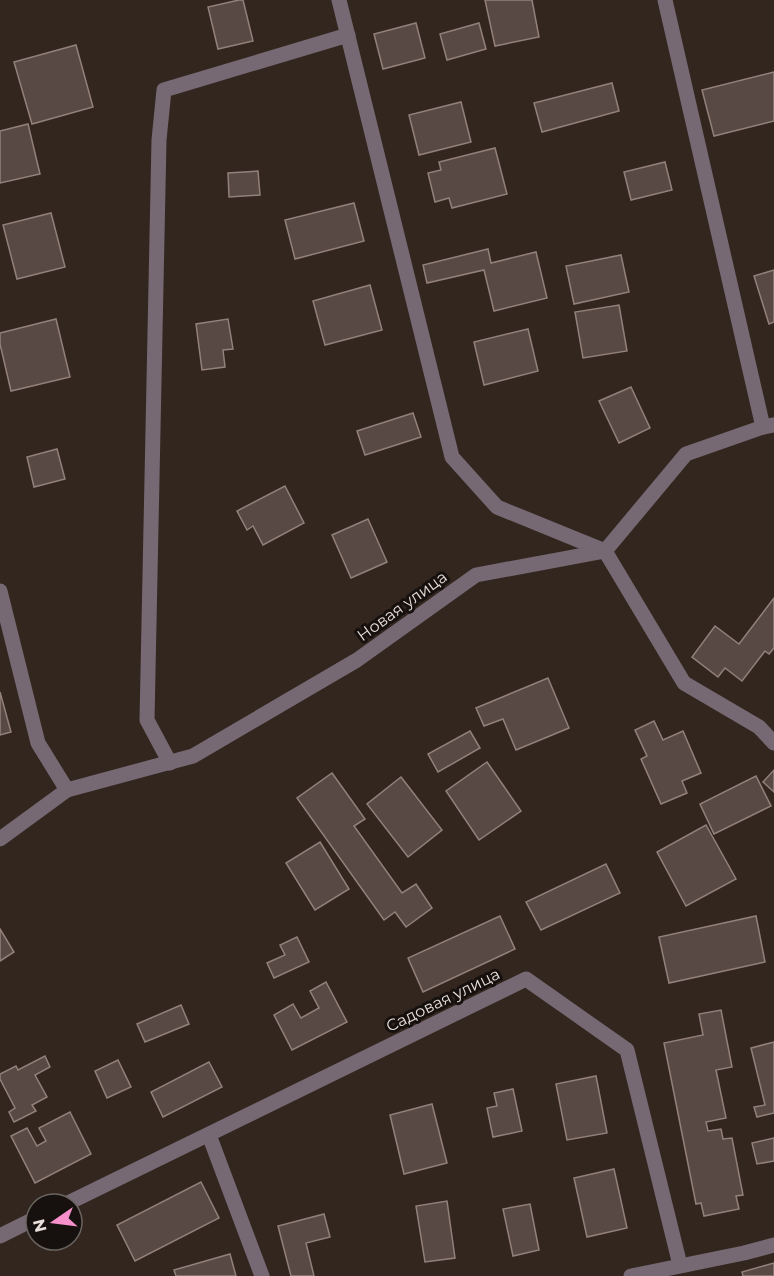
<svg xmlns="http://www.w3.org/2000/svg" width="774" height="1276" viewBox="0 0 774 1276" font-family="Montserrat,sans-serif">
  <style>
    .building { fill: #594944; stroke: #92817b; stroke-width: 1.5 }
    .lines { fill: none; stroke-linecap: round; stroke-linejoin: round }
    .minor { stroke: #766973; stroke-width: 15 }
    .labels { text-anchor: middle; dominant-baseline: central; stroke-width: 6; stroke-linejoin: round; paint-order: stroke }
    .street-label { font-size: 16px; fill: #e9e0dc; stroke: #16110e }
  </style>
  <rect width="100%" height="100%" fill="#33261f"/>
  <g class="building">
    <path d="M 239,0 L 243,0 L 253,41 L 218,49 L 208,7 Z"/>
    <path d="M 485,0 L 532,0 L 539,37 L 495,46 Z"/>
    <path d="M 416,23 L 425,58 L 383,69 L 374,34 Z"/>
    <path d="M 479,23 L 486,49 L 447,60 L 440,34 Z"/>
    <path d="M 76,45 L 93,107 L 32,124 L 14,62 Z"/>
    <path d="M 774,72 L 774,121 L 714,136 L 702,90 Z"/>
    <path d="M 612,83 L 619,111 L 542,132 L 534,103 Z"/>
    <path d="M 461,102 L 471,142 L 419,155 L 409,115 Z"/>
    <path d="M 28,124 L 40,174 L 0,183 L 0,131 Z"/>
    <path d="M 495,148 L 507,194 L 452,208 L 449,198 L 435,202 L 428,173 L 441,170 L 439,162 Z"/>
    <path d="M 665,162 L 672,190 L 631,200 L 624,172 Z"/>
    <path d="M 258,171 L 260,195 L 229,197 L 228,173 Z"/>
    <path d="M 354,203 L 364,241 L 295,259 L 285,220 Z"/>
    <path d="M 51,213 L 65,267 L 17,279 L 3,225 Z"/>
    <path d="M 488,249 L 491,263 L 536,252 L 547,298 L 494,311 L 484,270 L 427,283 L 423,265 Z"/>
    <path d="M 621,255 L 629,292 L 574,304 L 566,266 Z"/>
    <path d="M 774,270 L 774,322 L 769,324 L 754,276 Z"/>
    <path d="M 370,285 L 382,330 L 325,345 L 313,301 Z"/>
    <path d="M 619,305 L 627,351 L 583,358 L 575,312 Z"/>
    <path d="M 56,319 L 70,377 L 11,391 L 0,344 L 0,333 Z"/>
    <path d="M 228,319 L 233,349 L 223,350 L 225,367 L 202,370 L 196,324 Z"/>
    <path d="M 528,329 L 538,371 L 484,385 L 474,342 Z"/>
    <path d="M 631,387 L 650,428 L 619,443 L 599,401 Z"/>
    <path d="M 413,413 L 421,437 L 365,455 L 357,431 Z"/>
    <path d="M 57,449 L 65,479 L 34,487 L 27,457 Z"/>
    <path d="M 285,486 L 304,523 L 263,545 L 253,526 L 247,530 L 237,511 Z"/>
    <path d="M 368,519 L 387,562 L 351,578 L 332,535 Z"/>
    <path d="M 774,598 L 774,648 L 769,654 L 765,651 L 742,681 L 725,668 L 718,677 L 692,657 L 715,626 L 739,644 Z"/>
    <path d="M 548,678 L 569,728 L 516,750 L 503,719 L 484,726 L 476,708 Z"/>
    <path d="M 0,692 L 11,732 L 0,735 Z"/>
    <path d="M 654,721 L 663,740 L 683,731 L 701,773 L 682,781 L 687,793 L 661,804 L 641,759 L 647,756 L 635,730 Z"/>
    <path d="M 470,731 L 480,748 L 438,772 L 428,754 Z"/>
    <path d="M 487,762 L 521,811 L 479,840 L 446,791 Z"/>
    <path d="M 774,770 L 774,792 L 763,782 Z"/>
    <path d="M 332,773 L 365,819 L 354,826 L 402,893 L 416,884 L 432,908 L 406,927 L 395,912 L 384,920 L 297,798 Z"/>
    <path d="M 756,776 L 771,806 L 714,834 L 700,804 Z"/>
    <path d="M 401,777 L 442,830 L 408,857 L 367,804 Z"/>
    <path d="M 706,825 L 736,879 L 686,906 L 657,852 Z"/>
    <path d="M 320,842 L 349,889 L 315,910 L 286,863 Z"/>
    <path d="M 606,864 L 620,893 L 541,930 L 526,902 Z"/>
    <path d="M 500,916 L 515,949 L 423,992 L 408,958 Z"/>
    <path d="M 756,916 L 765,962 L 669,983 L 659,937 Z"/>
    <path d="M 0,929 L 14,952 L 0,961 Z"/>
    <path d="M 297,937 L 309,962 L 274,978 L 267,963 L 285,955 L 280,945 Z"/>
    <path d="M 326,982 L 347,1022 L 292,1050 L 274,1015 L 293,1004 L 301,1018 L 319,1008 L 310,991 Z"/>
    <path d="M 181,1005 L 189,1024 L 145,1042 L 137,1024 Z"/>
    <path d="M 721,1010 L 732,1067 L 716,1070 L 726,1118 L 706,1122 L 708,1131 L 721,1129 L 723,1139 L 732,1138 L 743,1195 L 736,1196 L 739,1209 L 704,1216 L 701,1203 L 696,1204 L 664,1043 L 703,1035 L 699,1014 Z"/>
    <path d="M 774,1042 L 774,1113 L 757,1117 L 754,1107 L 765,1105 L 751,1048 Z"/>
    <path d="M 45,1056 L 50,1067 L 35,1075 L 47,1097 L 32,1105 L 36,1111 L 14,1122 L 9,1112 L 15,1108 L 0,1079 L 0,1074 L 16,1066 L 18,1070 Z"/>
    <path d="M 118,1060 L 131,1087 L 107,1098 L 95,1071 Z"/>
    <path d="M 209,1062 L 222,1087 L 163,1117 L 151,1092 Z"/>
    <path d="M 596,1076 L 607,1133 L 567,1140 L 556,1084 Z"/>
    <path d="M 513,1089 L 522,1131 L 493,1137 L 487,1108 L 497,1106 L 494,1093 Z"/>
    <path d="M 432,1104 L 447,1163 L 404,1174 L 390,1115 Z"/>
    <path d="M 70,1112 L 91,1154 L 35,1183 L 11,1136 L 27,1128 L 37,1146 L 46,1141 L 39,1128 Z"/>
    <path d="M 774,1138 L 774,1162 L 774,1161 L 757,1164 L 752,1143 Z"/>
    <path d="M 614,1169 L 627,1228 L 587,1237 L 574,1178 Z"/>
    <path d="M 201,1182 L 219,1218 L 135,1261 L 117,1225 Z"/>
    <path d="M 447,1201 L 455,1258 L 425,1262 L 416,1206 Z"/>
    <path d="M 530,1204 L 539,1250 L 513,1256 L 503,1209 Z"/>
    <path d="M 324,1214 L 330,1237 L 306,1243 L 314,1276 L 291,1276 L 278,1226 Z"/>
    <path d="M 230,1254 L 236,1276 L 176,1276 L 174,1270 Z"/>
    <path d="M 774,1263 L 774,1276 L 743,1276 L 742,1272 Z"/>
  </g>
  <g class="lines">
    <g class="minor">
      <path d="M 339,0 L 452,457 L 497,507 L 605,551 L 686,454 L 763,427"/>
      <path d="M 665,0 L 763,427 L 774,425"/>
      <path d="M 0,591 L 38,743 L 67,790"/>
      <path d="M 170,763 L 147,720 L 159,140 L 164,90 L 348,35"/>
      <path d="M 0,839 L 67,790 L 193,756 L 357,660 L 476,575 L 605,551 L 684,683 L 759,727 L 774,743"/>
      <path d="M 209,1135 L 262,1276"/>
      <path d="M 66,1204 L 526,979 L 627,1050 L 680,1265"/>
      <path d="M 0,1236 L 36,1218"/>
      <path d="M 631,1276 L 744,1253 L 774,1245"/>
    </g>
  </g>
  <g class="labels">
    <g class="street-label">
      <text transform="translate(402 606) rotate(-36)">Новая улица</text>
      <text transform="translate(443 1000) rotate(-26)">Садовая улица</text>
    </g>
  </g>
  <g transform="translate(54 1222) rotate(256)"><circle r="28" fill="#16110e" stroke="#6a6460" stroke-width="1.5"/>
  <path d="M0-4.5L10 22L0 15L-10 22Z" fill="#f890cb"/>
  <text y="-9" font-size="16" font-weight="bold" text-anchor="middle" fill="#e9e0dc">N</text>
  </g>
</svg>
